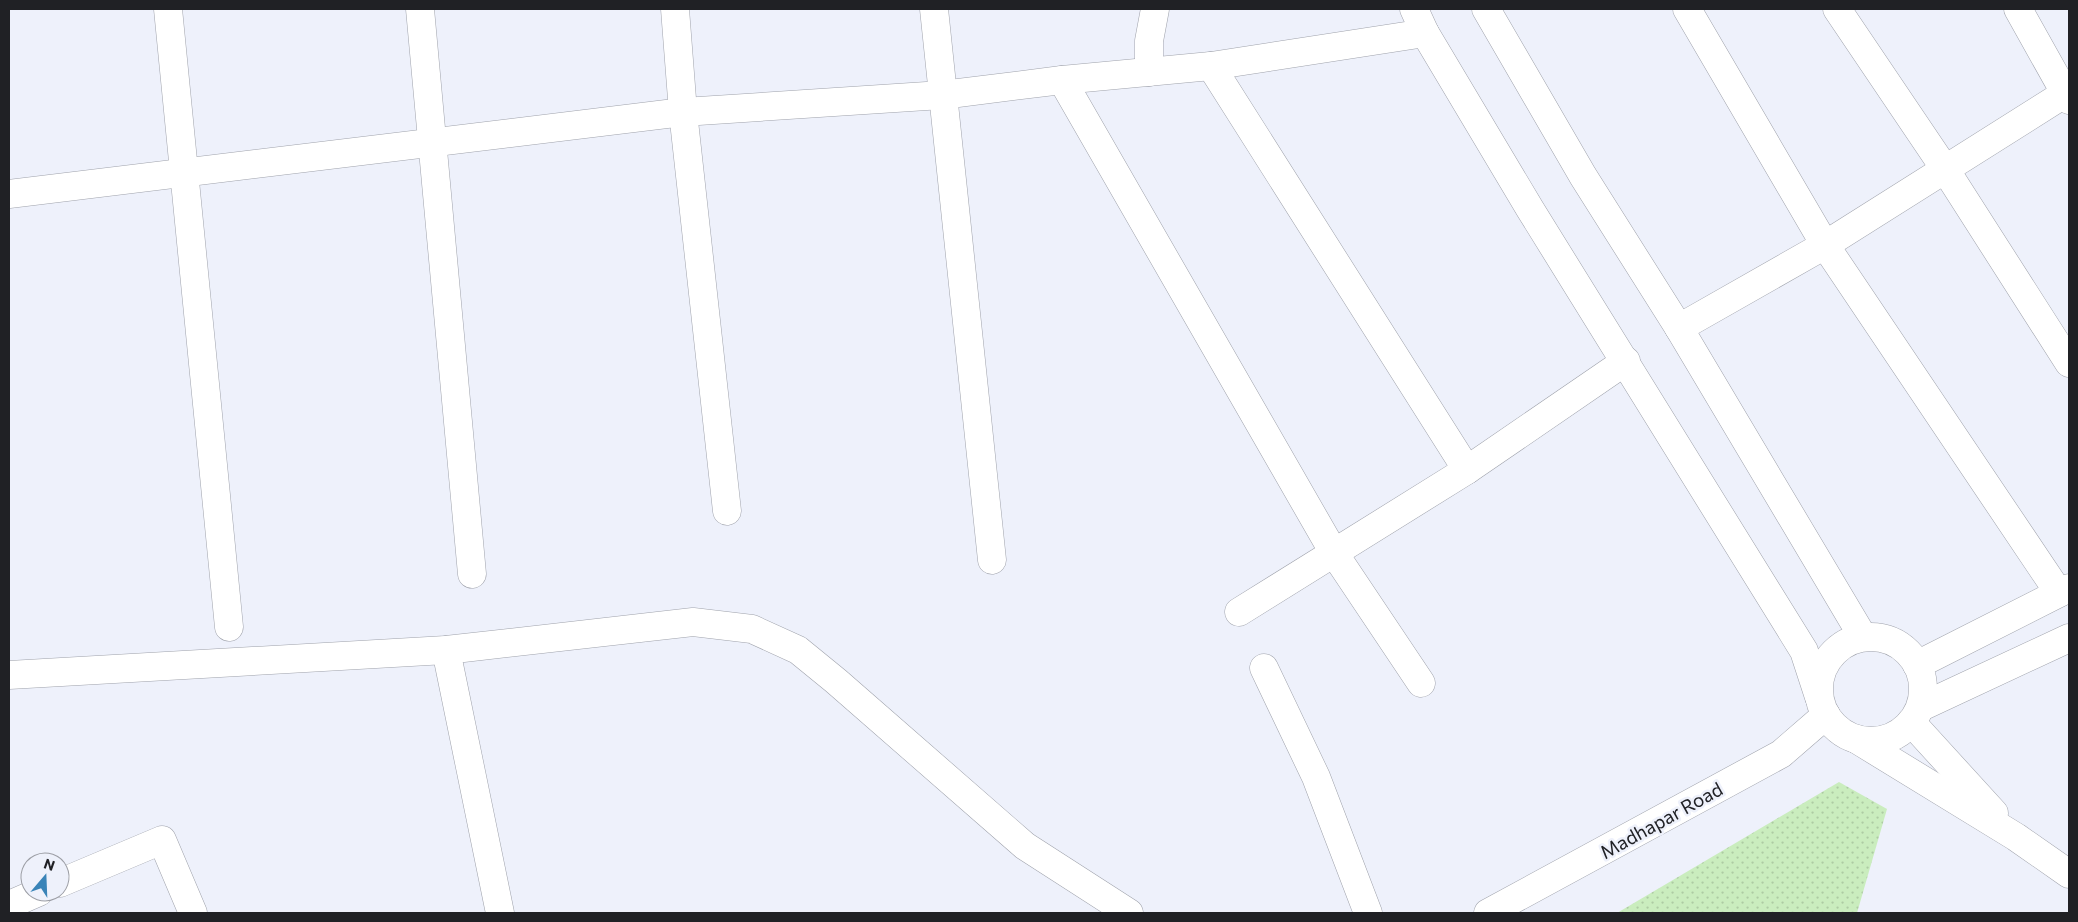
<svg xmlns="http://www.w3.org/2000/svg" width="2078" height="922" viewBox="0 0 2078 922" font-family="Commissioner,sans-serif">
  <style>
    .grass { fill: url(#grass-dots) }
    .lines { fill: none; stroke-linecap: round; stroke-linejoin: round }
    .minor-casing { stroke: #9fa2ab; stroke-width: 29 }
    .tertiary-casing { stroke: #9fa2ab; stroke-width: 29 }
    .secondary-casing { stroke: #9fa2ab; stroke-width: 29 }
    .minor { stroke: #fff; stroke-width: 28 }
    .tertiary { stroke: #fff; stroke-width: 28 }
    .secondary { stroke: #fff; stroke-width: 28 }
    .labels { text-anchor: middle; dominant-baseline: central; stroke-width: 5; stroke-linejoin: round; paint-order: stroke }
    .street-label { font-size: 19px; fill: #202125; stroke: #eef1fb }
  </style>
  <defs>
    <pattern id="grass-dots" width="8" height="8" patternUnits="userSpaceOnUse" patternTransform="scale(1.25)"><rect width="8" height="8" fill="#caedbe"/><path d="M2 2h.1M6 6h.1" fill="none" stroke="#adcba3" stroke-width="1.8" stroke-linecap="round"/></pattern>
  </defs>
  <rect width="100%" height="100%" fill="#eef1fb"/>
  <path class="grass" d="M 1839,782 L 1887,809 L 1857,913 L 1617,913 Z"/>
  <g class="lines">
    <g class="minor-casing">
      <g id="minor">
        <path d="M 168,9 L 229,627"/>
        <path d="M 420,9 L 472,574"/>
        <path d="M 675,9 L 683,112 L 727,511"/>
        <path d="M 934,9 L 992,560"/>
        <path d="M 1687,9 L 1825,245 L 2059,593"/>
        <path d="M 1837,9 L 1945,169 L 2069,363"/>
        <path d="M 2018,9 L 2069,100"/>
        <path d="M 1211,66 L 1467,470"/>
        <path d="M 1149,72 L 1149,41 L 1155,9"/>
        <path d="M 1062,80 L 1334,553 L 1421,683"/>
        <path d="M 9,194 L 683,112 L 942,95 L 1062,80 L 1211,66 L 1425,33"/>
        <path d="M 1679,328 L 1825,245 L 2069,91"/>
        <path d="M 1239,612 L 1467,470 L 1626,361"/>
        <path d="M 446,650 L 500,913"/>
        <path d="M 1264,668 L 1316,777 L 1368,913"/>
        <path d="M 9,675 L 446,650 L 693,622 L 752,629 L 798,650 L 836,681 L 1025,846 L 1129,913"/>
        <path d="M 60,883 L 162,840 L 193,913"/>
        <path d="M 9,905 L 39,892"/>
      </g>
    </g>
    <g class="tertiary-casing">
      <g id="tertiary">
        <path d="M 1911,722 L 1994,813"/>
        <path d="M 1856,739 L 2016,837 L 2069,874"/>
      </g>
    </g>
    <g class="secondary-casing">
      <g id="secondary">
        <path d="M 1414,9 L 1425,33 L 1530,209 L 1804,651 L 1819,697"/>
        <path d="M 1486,9 L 1583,176 L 1679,328 L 1863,637"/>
        <circle cx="1871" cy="689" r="52"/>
        <path d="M 1917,665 L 2069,588"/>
        <path d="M 1921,707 L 2069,638"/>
        <path d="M 1488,913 L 1781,754 L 1826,715"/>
      </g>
    </g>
    <use href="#minor" class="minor"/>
    <use href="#tertiary" class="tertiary"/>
    <use href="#secondary" class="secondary"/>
  </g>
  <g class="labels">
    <g class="street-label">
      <text transform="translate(1661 820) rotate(-29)">Madhapar Road</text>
    </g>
  </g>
  <rect width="2078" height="922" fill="none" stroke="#202125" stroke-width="20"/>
  <g transform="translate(45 877) rotate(19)"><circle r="24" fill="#eef1fb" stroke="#9c9ea5"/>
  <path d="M0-4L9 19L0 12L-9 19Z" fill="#3a84b8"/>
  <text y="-8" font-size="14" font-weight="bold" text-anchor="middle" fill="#202125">N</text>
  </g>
</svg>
